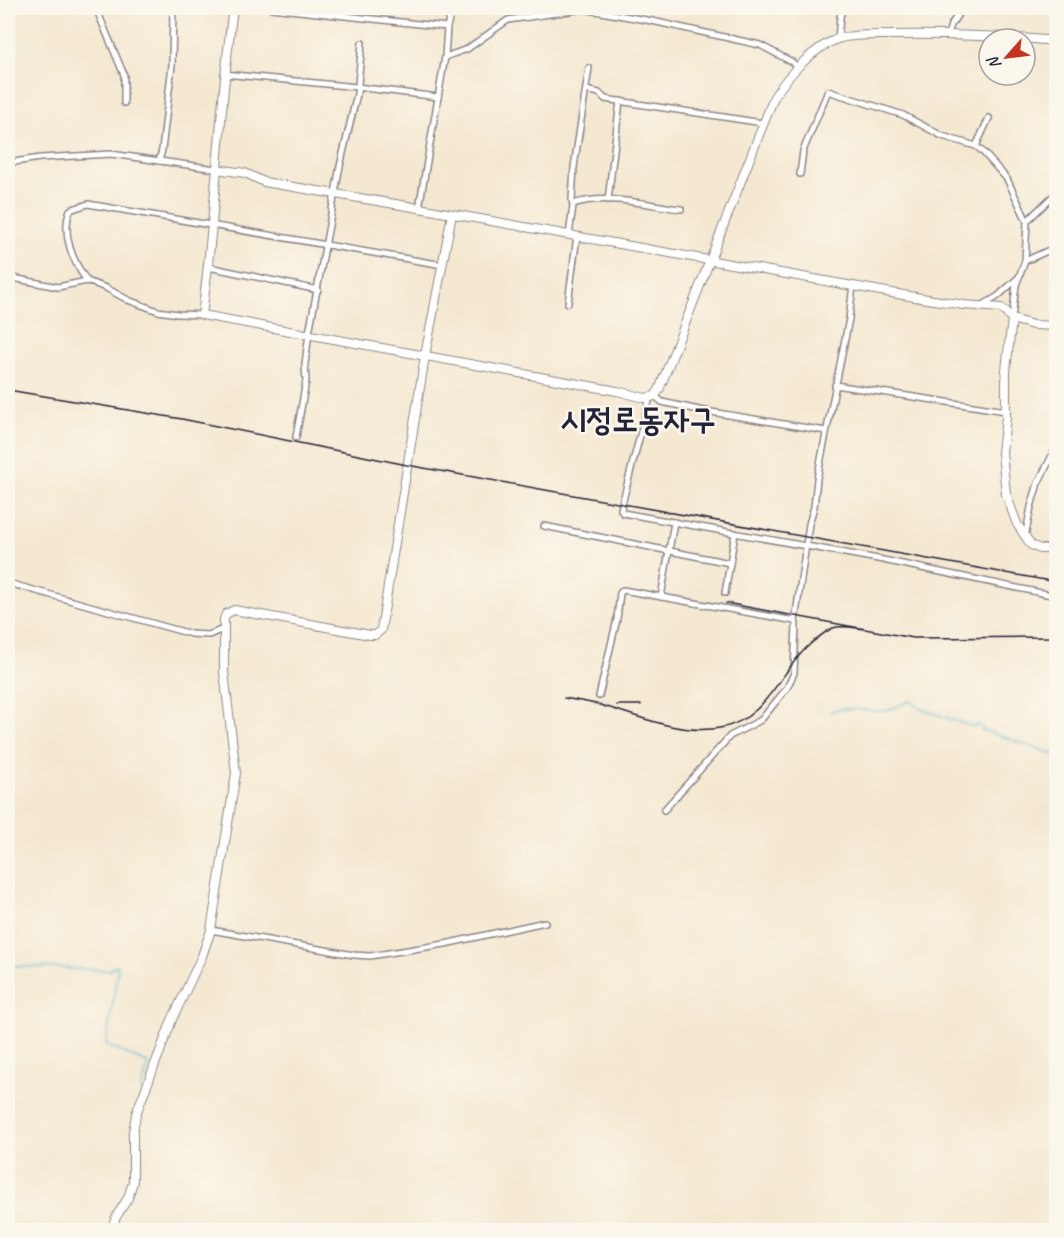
<svg xmlns="http://www.w3.org/2000/svg" width="1064" height="1238" viewBox="0 0 1064 1238" font-family="Caveat,'Poor Story',sans-serif">
  <style>
    .lines { fill: none; stroke-linecap: round; stroke-linejoin: round }
    .stream { stroke: #57b7d5; stroke-width: 1.5 }
    .street-casing { stroke: #8b8586; stroke-width: 8 }
    .secondary-casing { stroke: #8b8586; stroke-width: 10 }
    .street { stroke: #fff; stroke-width: 5 }
    .secondary { stroke: #fff; stroke-width: 8 }
    .rail { stroke: #22223b; stroke-width: 1.5 }
    .labels { text-anchor: middle; dominant-baseline: central; stroke-width: 5; stroke-linejoin: round; paint-order: stroke }
    .quarter-label { font-size: 32px; font-weight: bold; fill: #22223b; stroke: #fbf7ec }
  </style>
  <rect width="100%" height="100%" fill="#fbf7ec"/>
  <filter id="ink" filterUnits="userSpaceOnUse"><feTurbulence type="fractalNoise" baseFrequency=".0167" numOctaves="2"/><feDisplacementMap in="SourceGraphic" scale="12" xChannelSelector="R" yChannelSelector="G"/><feConvolveMatrix kernelMatrix="1 2 1 2 8 2 1 2 1" color-interpolation-filters="sRGB"/></filter>
  <filter id="wash" filterUnits="userSpaceOnUse"><feTurbulence type="fractalNoise" baseFrequency=".008" numOctaves="4" result="noise"/><feDisplacementMap in="SourceGraphic" scale="24" xChannelSelector="R" yChannelSelector="G"/><feGaussianBlur stdDeviation="1.35" result="paint"/><feColorMatrix in="noise" values="0 0 0 0 0 0 0 0 0 0 0 0 0 0 0 0 0 1.4 0 .05"/><feComposite in="paint" operator="in"/></filter>
  <g filter="url(#wash)">
    <rect width="100%" height="100%" fill="#f4e8d0"/>
    <g class="lines">
      <g class="stream">
        <path d="M 830,712 C 847,705 865,712 883,711 C 893,710 902,703 911,701 L 921,709 L 974,727 L 978,724 L 983,730 L 1056,755"/>
        <path d="M 8,966 L 104,970 L 109,970 L 117,965 L 118,970 L 106,1045 L 149,1064 L 141,1090"/>
      </g>
    </g>
  </g>
  <g filter="url(#ink)">
    <g class="lines">
      <g class="street-casing">
        <g id="street">
          <path d="M 96,8 L 124,75 L 124,103"/>
          <path d="M 271,8 L 447,27"/>
          <path d="M 948,34 L 951,25 L 962,8"/>
          <path d="M 838,39 L 840,17 L 843,8"/>
          <path d="M 445,57 L 467,49 L 508,20 L 584,9 L 652,21 L 760,45 L 792,62 L 798,68"/>
          <path d="M 224,74 L 357,87 L 438,97"/>
          <path d="M 586,90 L 599,93 L 605,99 L 763,123"/>
          <path d="M 976,146 L 989,118"/>
          <path d="M 159,161 L 162,150 L 172,65 L 173,8"/>
          <path d="M 8,163 L 40,158 L 111,154 L 216,169"/>
          <path d="M 800,174 L 803,151 L 828,91 L 903,115 L 942,136 L 976,146 L 983,152 L 1007,179 L 1027,221 L 1025,261"/>
          <path d="M 608,200 L 620,101"/>
          <path d="M 573,204 C 606,193 647,205 681,209"/>
          <path d="M 419,208 L 445,57 L 447,27 L 452,8"/>
          <path d="M 1027,221 L 1056,193"/>
          <path d="M 569,235 L 573,206 L 572,200 L 574,167 L 589,68"/>
          <path d="M 209,267 L 318,290"/>
          <path d="M 8,277 L 58,287 L 87,281 L 106,288 L 128,300 L 158,311 L 178,314 L 202,315"/>
          <path d="M 87,281 C 73,262 61,234 70,210 L 88,204 L 443,265"/>
          <path d="M 568,303 L 577,236"/>
          <path d="M 983,305 L 997,297 L 1018,278"/>
          <path d="M 1012,319 L 1016,285 L 1025,261 L 1056,247"/>
          <path d="M 835,385 L 1006,411"/>
          <path d="M 655,396 L 662,402 L 699,410 L 826,431"/>
          <path d="M 650,397 L 622,504 L 621,510 L 623,513 L 878,559 L 1056,596"/>
          <path d="M 296,437 L 306,381 L 305,364 L 309,333 L 340,166 L 357,94 L 362,43"/>
          <path d="M 544,526 L 730,563"/>
          <path d="M 1025,537 L 1031,507 L 1038,483 L 1056,448"/>
          <path d="M 8,583 L 191,634 L 209,635 L 223,629"/>
          <path d="M 725,593 L 735,533"/>
          <path d="M 661,597 L 674,522"/>
          <path d="M 599,696 L 617,619 L 620,593 L 623,590 L 795,621"/>
          <path d="M 664,810 L 730,736 L 761,720 L 787,688 L 794,673 L 796,624 L 795,621 L 809,524 L 814,507 L 817,479 L 849,319 L 853,285"/>
          <path d="M 211,930 L 354,955 L 370,956 L 445,944 L 545,922"/>
        </g>
      </g>
      <g class="secondary-casing">
        <g id="secondary">
          <path d="M 233,8 C 219,110 216,213 202,315 L 617,391 L 645,398 L 655,396 L 659,390 L 774,97 C 788,75 812,49 837,39 C 851,34 877,35 892,35 C 947,34 1001,36 1056,41"/>
          <path d="M 216,169 L 245,173 L 264,182 L 419,208 L 903,295 L 964,305 L 1001,308 L 1012,319 L 1006,370 L 1006,418 L 1002,452 L 1006,494 L 1017,524 L 1031,545 L 1040,549 L 1056,549"/>
          <path d="M 1012,319 L 1033,325 L 1056,326"/>
          <path d="M 111,1230 L 116,1217 L 128,1198 L 133,1182 L 133,1132 L 136,1114 L 172,1020 L 202,956 L 211,930 L 236,773 L 224,672 L 224,619 L 226,614 L 234,610 L 370,635 L 375,635 L 381,630 L 425,356 L 452,214"/>
        </g>
      </g>
      <use href="#street" class="street"/>
      <use href="#secondary" class="secondary"/>
      <g class="rail">
        <path d="M 8,390 L 182,419 L 407,465 L 1056,582"/>
        <path d="M 726,603 L 913,638 L 1056,637"/>
        <path d="M 564,698 C 576,700 588,702 600,705 C 639,716 679,735 720,728 C 768,720 780,668 814,641 C 820,636 826,631 833,628 C 842,625 855,628 865,629"/>
        <path d="M 617,705 L 641,705"/>
      </g>
    </g>
  </g>
  <g class="labels">
    <g class="quarter-label">
      <text x="638" y="419">시정로동자구</text>
    </g>
  </g>
  <rect width="1064" height="1238" fill="none" stroke="#fbf7ec" stroke-width="30"/>
  <g transform="translate(1007 57) rotate(242)"><circle r="28" fill="#fbf7ec" stroke="#a4a2a5" stroke-width="1.5"/>
  <path d="M0-4.5L10 22L0 15L-10 22Z" fill="#c8321e"/>
  <text y="-9" font-size="16" font-weight="bold" text-anchor="middle" fill="#22223b">N</text>
  </g>
</svg>
